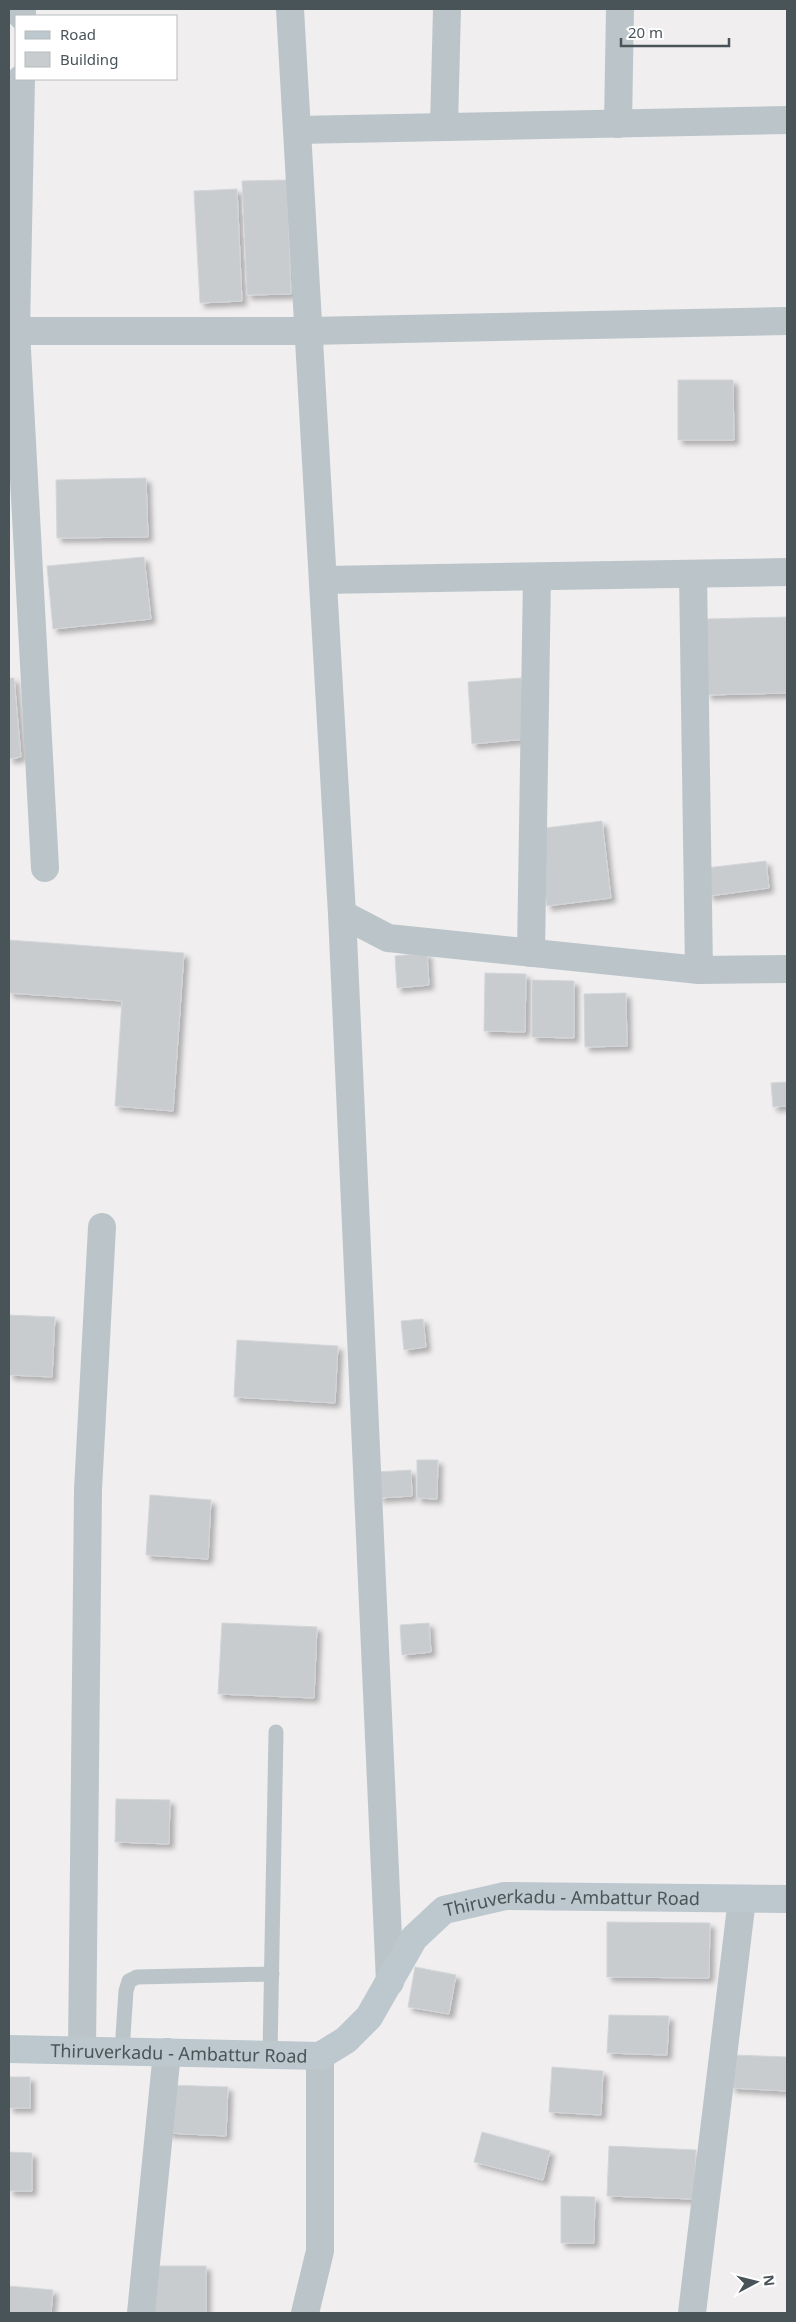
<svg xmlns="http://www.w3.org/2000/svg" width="796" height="2322" viewBox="0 0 796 2322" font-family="'Noto Sans',sans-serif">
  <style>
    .building { fill: #c9cccf; stroke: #d3d6d9; filter: url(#shadow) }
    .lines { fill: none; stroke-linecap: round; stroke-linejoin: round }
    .lane { stroke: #bbc5c9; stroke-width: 15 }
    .street { stroke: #bbc5c9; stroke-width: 28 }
    .secondary { stroke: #bcc7ce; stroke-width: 28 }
    .labels { text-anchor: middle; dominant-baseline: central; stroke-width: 5; stroke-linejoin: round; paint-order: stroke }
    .street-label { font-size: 18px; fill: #495459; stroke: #fff }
  </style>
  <defs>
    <filter id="shadow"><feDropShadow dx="4.5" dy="4.5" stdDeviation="2.5" flood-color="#0004"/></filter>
  </defs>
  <rect width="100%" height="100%" fill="#f0eeef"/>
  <g class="building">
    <path d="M 287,180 L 291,294 L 247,295 L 242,181 Z"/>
    <path d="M 237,189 L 242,301 L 200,303 L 194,191 Z"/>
    <path d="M 678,380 L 733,380 L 734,440 L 678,440 Z"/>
    <path d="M 146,478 L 148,537 L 57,538 L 56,480 Z"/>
    <path d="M 144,557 L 151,619 L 53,629 L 47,566 Z"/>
    <path d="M 787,617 L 787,693 L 707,695 L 705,619 Z"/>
    <path d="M 9,678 L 14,678 L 21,757 L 9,759 Z"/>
    <path d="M 521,678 L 526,739 L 472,744 L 468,682 Z"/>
    <path d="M 602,821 L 611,898 L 547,906 L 537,829 Z"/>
    <path d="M 766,861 L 769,888 L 709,896 L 706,868 Z"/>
    <path d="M 9,940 L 184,953 L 173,1111 L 115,1106 L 122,1001 L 9,993 Z"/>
    <path d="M 427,953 L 429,985 L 397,988 L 395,956 Z"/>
    <path d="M 485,973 L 526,974 L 525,1032 L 484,1031 Z"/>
    <path d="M 532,980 L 574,981 L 574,1038 L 532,1037 Z"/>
    <path d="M 626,993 L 627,1046 L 585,1047 L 584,994 Z"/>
    <path d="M 787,1082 L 787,1106 L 773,1107 L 771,1083 Z"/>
    <path d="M 9,1315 L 55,1317 L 52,1377 L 9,1375 Z"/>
    <path d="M 423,1319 L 426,1347 L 404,1350 L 401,1321 Z"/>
    <path d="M 237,1340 L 338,1346 L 335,1403 L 234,1397 Z"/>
    <path d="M 417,1460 L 438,1460 L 437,1499 L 417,1498 Z"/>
    <path d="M 411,1470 L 412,1496 L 379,1498 L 377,1472 Z"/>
    <path d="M 150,1495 L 211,1500 L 208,1559 L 146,1555 Z"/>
    <path d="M 222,1623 L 317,1627 L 314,1698 L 218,1694 Z"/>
    <path d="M 429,1623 L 431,1652 L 402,1655 L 400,1625 Z"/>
    <path d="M 116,1799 L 170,1800 L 169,1844 L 115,1842 Z"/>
    <path d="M 607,1922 L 710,1923 L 709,1978 L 607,1977 Z"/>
    <path d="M 415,1967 L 456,1975 L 449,2014 L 408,2007 Z"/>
    <path d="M 609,2015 L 669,2016 L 667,2055 L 607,2053 Z"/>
    <path d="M 733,2055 L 787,2057 L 787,2091 L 731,2088 Z"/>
    <path d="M 552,2067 L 603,2071 L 601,2115 L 549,2112 Z"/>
    <rect x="9" y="2077" width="21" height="31"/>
    <path d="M 168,2085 L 228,2087 L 226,2136 L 167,2133 Z"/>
    <path d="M 482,2132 L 550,2151 L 543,2180 L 474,2162 Z"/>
    <path d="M 609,2146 L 696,2150 L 694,2199 L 607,2196 Z"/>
    <path d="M 9,2152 L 32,2153 L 32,2191 L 9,2191 Z"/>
    <path d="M 561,2196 L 595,2197 L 594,2243 L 561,2243 Z"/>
    <rect x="149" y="2266" width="57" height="47"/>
    <path d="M 9,2286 L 53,2290 L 51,2313 L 9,2313 Z"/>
  </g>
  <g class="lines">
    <g class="lane">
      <path d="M 122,2051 L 126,1991 L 129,1981 L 137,1977 L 272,1974"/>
      <path d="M 270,2055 L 276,1732"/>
    </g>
    <g class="street">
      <path d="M 290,9 L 342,914 L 390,1982"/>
      <path d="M 22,16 L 22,9"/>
      <path d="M 21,79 L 16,331 L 309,331 L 787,321"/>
      <path d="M 618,124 L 620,9"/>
      <path d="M 444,126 L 447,9"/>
      <path d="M 297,130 L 787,120"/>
      <path d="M 9,331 L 16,331 L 45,868"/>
      <path d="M 693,574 L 699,970"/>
      <path d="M 323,580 L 787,572"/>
      <path d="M 342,914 L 388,938 L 699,970 L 787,969"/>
      <path d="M 531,953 L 537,577"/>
      <path d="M 82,2050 L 88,1490 L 102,1227"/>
      <path d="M 141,2313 L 167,2052"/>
      <path d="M 305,2313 L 320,2251 L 320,2056"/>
      <path d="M 692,2313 L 742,1899"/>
    </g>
    <path class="secondary" id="s1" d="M 9,2049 L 320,2056 L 346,2040 L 369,2017 L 414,1938 L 444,1910 L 505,1896 L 787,1899"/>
  </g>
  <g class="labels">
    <g class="street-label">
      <text stroke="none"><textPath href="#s1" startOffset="635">Thiruverkadu - Ambattur Road</textPath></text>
      <text stroke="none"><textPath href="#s1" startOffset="170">Thiruverkadu - Ambattur Road</textPath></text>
    </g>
  </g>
  <rect width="796" height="2322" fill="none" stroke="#495459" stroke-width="20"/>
  <rect x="15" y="15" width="162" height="65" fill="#ffffff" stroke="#b6bbbd"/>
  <rect x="25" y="31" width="25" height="8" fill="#bcc7ce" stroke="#b6bbbd"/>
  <text x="60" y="40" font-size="15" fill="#495459">Road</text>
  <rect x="25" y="52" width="25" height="15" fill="#c9cccf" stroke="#b6bbbd"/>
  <text x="60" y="65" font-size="15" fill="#495459">Building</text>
  <g transform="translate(756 2282) rotate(83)" stroke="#ffffff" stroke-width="4" paint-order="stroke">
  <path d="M0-4L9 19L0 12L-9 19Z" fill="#495459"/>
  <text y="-8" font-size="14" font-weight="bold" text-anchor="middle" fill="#495459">N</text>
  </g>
  <path d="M621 38v8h108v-8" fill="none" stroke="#495459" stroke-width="2.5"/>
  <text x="628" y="38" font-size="15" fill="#495459" stroke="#ffffff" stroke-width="4" paint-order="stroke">20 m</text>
</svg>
